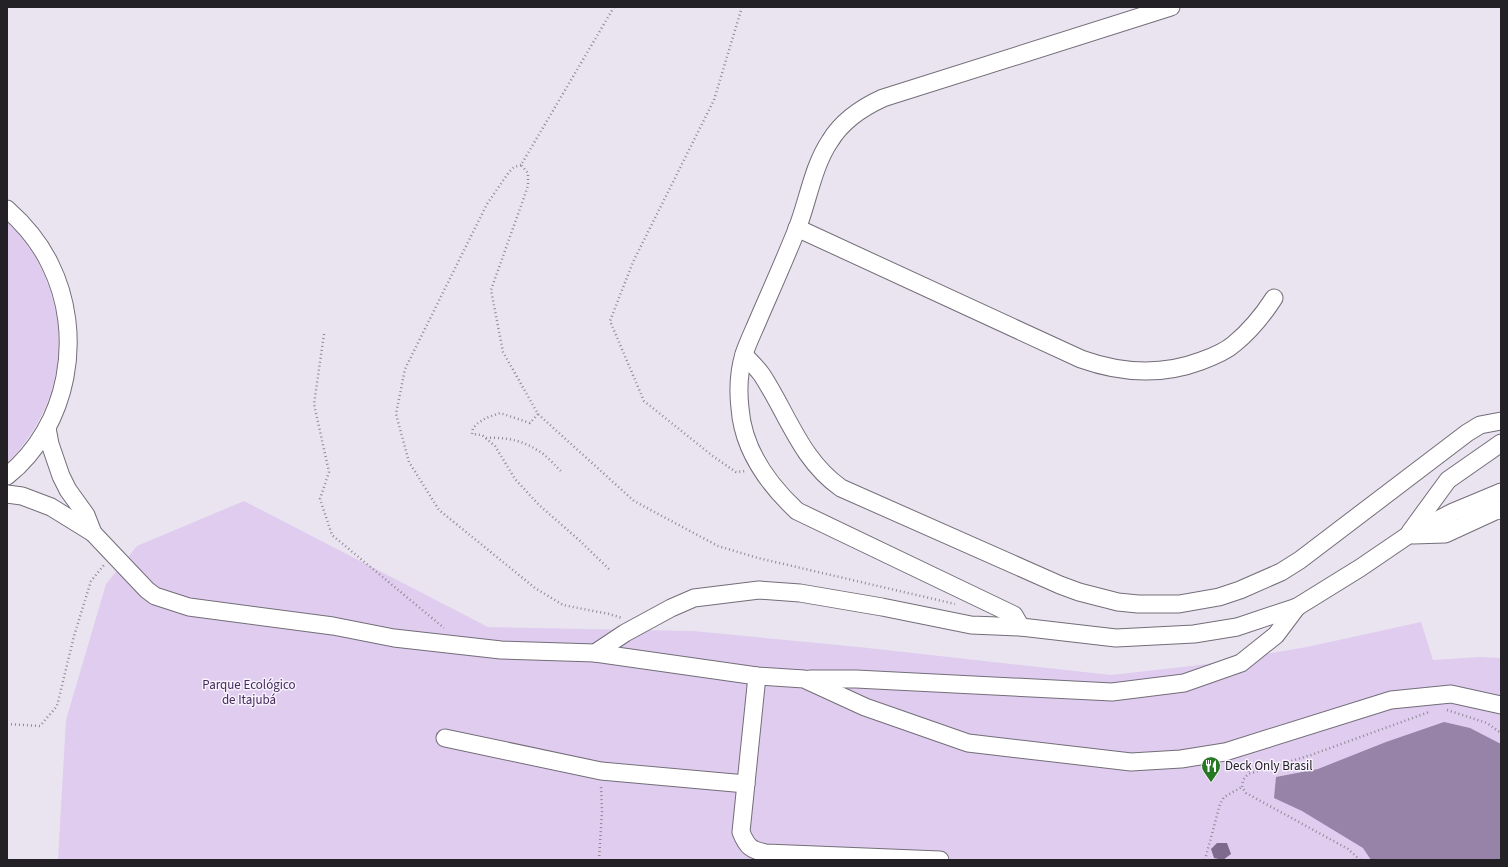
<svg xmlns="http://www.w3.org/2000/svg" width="1508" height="867" viewBox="0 0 1508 867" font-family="'Source Sans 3',sans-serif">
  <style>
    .green { fill: #dfccef }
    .water { fill: #9683a7 }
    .building { fill: #7d6a8d }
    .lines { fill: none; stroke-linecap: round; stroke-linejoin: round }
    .minor-casing { stroke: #736d78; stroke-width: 19 }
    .path { stroke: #8e8a93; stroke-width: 2.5; stroke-dasharray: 1 3; stroke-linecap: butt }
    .minor { stroke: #fff; stroke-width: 17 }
    .labels { text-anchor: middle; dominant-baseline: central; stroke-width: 3; stroke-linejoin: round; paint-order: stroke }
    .park-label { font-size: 13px; fill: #462b5b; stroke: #f8f1fe }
    .poi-label { font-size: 13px; fill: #232125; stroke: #f8f1fe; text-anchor: start }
  </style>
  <rect width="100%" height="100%" fill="#eae4f1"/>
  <g class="green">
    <path d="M 7,222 C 23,237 37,257 45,277 C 73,343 57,413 7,463 Z"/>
    <path d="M 244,501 L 488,627 L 693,631 L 859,647 L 1111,675 L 1200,665 L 1307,647 L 1421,622 L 1433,660 L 1480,657 L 1501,658 L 1501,860 L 58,860 L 66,720 L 106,584 L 137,546 Z"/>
  </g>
  <path class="water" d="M 1444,722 L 1470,728 L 1501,744 L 1501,860 L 1371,860 L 1363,848 L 1302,811 L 1274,798 L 1276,777 L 1318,769 L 1386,742 Z"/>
  <path class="building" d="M 1217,843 L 1227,843 L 1231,854 L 1223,860 L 1214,858 L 1211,849 Z"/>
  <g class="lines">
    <g class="minor-casing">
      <g id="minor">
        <path d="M 7,209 C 25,225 40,243 50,264 C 85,334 69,426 7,476"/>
        <path d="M 797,228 L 1081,359 C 1120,373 1161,376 1201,361 C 1212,357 1225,352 1234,344 C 1250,331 1263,315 1274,298"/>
        <path d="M 744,355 C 750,361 757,368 762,375 C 788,415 801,460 841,488 L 1060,585 L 1079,592 L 1118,602 L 1138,604 L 1179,604 L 1219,597 L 1240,590 L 1281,572 L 1300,560 L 1467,433 L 1480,425 L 1501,421"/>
        <path d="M 47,428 L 50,444 L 61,476 L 68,490 L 86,515 L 93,533"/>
        <path d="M 7,494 L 22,496 L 51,507 L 93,533 L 147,590 L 155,596 L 189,607 L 333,626 L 394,638 L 501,650 L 595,653 L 625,633 L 671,608 L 694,598 L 759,590 L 800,593 L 882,607 L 971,625 L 1021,627 L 1116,638 L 1194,634 L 1237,627 L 1297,607 L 1360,568 L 1407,536 L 1453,512 L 1501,492"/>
        <path d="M 1410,532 L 1448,480 L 1501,443"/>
        <path d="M 1413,535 L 1445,534 L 1495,511 L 1501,510"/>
        <path d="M 1021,627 L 1014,615 L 797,511 C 767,483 743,450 740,408 C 738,391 739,371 744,354 C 748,342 754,330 759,318 C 772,288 785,259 797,229 C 808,201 813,166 830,141 C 842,121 861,108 883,98 L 1171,7"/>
        <path d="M 595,653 L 757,676 L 804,679 L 865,707 L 968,743 L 1131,762 L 1181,759 L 1225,752 L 1391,700 L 1451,694 L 1501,705"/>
        <path d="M 757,676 L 741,832 C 747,847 751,850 766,853 L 940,860"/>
        <path d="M 810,679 L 856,679 L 1112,692 L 1184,683 L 1241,663 L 1276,635 L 1297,607"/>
        <path d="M 445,738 L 601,771 L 746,784"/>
      </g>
    </g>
    <g class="path">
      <path d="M 614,7 L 521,165 L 528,173 L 528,186 L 491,290 L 503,352 L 538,414 L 634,501 L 718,546 L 758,558 L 955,604"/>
      <path d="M 742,7 L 714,100 L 633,262 L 610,321 L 644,401 L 714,457 L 736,472 L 746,471"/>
      <path d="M 521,165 L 514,167 L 509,172 L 487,204 L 405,369 L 396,414 L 409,462 L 439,510 L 535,588 L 563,605 L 609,614 L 622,618"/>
      <path d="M 324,334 L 314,404 L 329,472 L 320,499 L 332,535 L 444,628"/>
      <path d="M 538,414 L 530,423 L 500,413 L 486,418 L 478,423 L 473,428 L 472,434 L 482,435 L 495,446 L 515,479 L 539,505 L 579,540 L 610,570"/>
      <path d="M 486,438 C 504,437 522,440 537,450 C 547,455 555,466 563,473"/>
      <path d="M 1447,710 L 1487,723 L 1501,733"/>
      <path d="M 7,724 L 40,726 L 57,706 L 74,636 L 91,581 L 104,565"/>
      <path d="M 1246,759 L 1249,774"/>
      <path d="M 599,860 L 602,811 L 601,785"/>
      <path d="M 1205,860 L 1220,804 L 1224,797 L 1242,787"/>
      <path d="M 1360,860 L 1348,849 L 1246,793 L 1242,787 L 1243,780 L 1248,774 L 1311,755 L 1429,712"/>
    </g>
    <use href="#minor" class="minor"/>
  </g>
  <defs>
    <g id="restaurant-pin" transform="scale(1)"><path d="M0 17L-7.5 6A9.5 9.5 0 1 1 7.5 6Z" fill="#267822" stroke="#f8f1fe"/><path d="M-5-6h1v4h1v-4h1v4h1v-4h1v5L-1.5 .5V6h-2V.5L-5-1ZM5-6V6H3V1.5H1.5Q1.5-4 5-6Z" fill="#fff"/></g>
  </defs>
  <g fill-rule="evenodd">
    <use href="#restaurant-pin" x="1211" y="766"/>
  </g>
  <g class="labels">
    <g class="park-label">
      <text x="249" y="685">Parque Ecológico<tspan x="249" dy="15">de Itajubá</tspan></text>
    </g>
    <g class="poi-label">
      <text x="1225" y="766">Deck Only Brasil</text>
    </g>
  </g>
  <rect width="1508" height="867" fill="none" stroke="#232125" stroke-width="16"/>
</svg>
